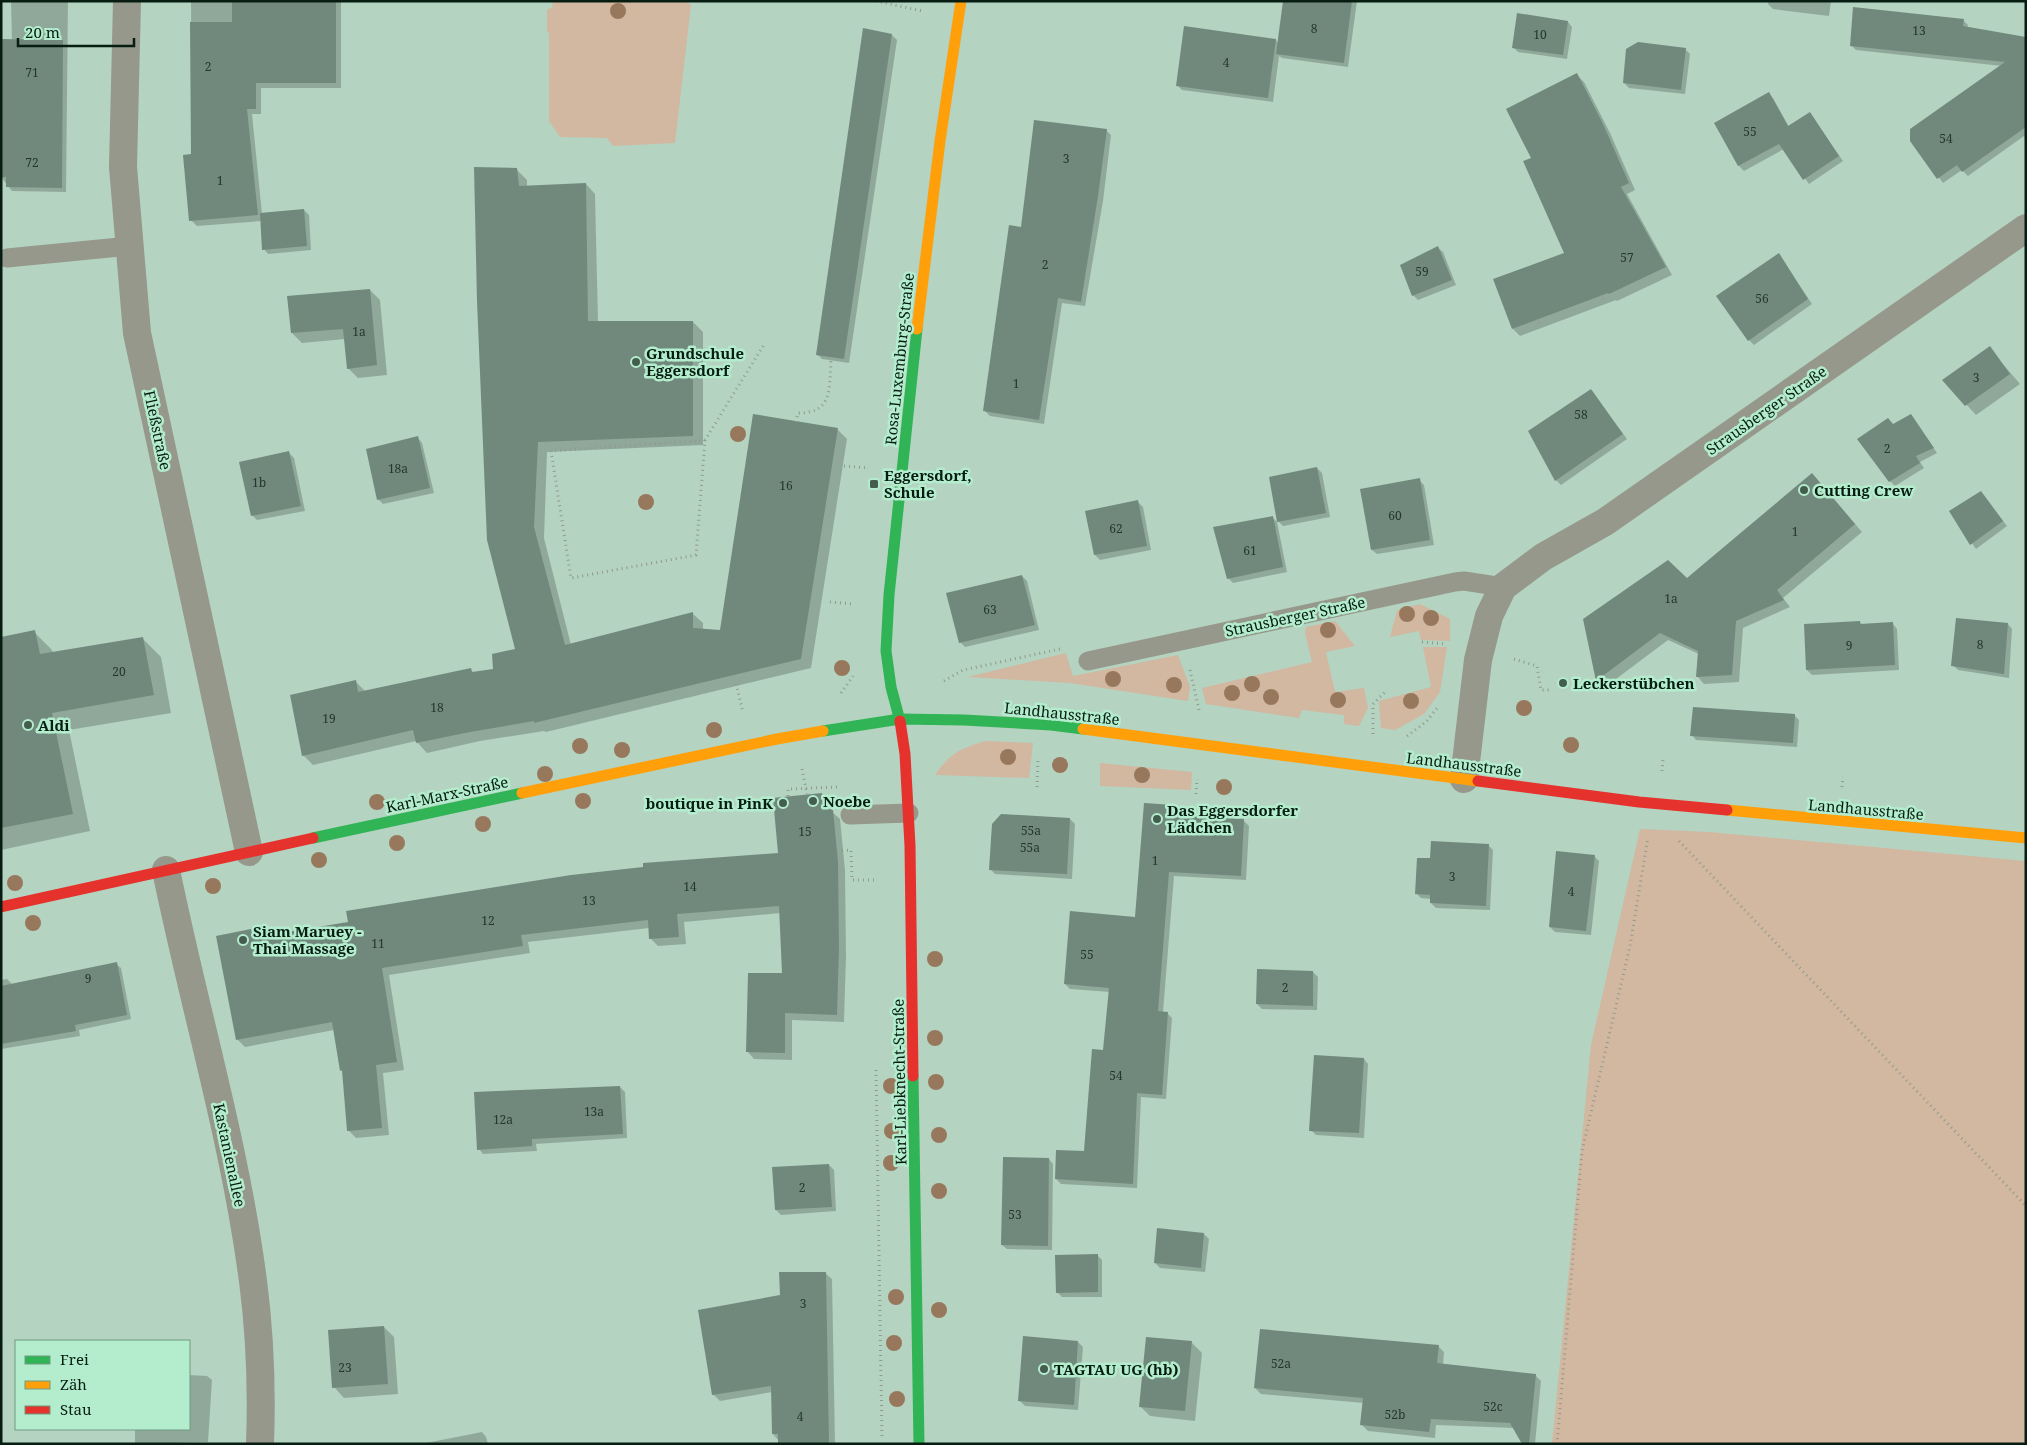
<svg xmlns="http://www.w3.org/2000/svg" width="2027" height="1445" viewBox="0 0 2027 1445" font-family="'Noto Serif',serif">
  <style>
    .green { fill: #d2b7a1 }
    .shadow { fill: #0003 }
    .building { fill: #71897c }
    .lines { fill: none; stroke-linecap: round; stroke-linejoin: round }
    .path { stroke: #919a8e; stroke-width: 3; stroke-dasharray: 1 4; stroke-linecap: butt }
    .lane { stroke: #95988b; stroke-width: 19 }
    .street { stroke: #95988b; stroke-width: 28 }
    .fast { stroke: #30b455; stroke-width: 11 }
    .slow { stroke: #ff9f0a; stroke-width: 11 }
    .jam { stroke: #e5322d; stroke-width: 11 }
    .tree { fill: #98785d }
    .poi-dot { fill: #445d4f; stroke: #b4edcd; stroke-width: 2 }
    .labels { text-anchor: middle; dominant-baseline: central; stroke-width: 5; stroke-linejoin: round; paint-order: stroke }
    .number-label { font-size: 12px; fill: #22382c }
    .poi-label { font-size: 15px; font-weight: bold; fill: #071d12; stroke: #b4edcd; text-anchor: start }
    .street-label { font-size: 15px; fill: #071d12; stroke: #b4edcd }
  </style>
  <rect width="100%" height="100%" fill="#b4d3c1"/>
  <g class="green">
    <path d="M 553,1 L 686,1 L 691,5 L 675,143 L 613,146 L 607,138 L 560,137 L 549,121 L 549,33 L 547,32 L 547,9 L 552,8 Z"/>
    <path d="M 1420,604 L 1450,619 L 1450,641 L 1421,640 L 1419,631 L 1390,637 L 1397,610 Z"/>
    <path d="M 1335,621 L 1355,646 L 1326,652 L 1335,692 L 1364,688 L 1368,708 L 1359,726 L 1344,724 L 1344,715 L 1302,710 L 1299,718 L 1206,704 L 1202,688 L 1312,662 L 1305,633 L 1306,627 Z"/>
    <path d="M 1423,647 L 1447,647 L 1440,692 L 1424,714 L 1395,730 L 1381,728 L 1379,701 L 1431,687 Z"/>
    <path d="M 1066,653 L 1073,676 L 1178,655 L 1190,687 L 1188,701 L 1070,683 L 968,677 Z"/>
    <path d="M 986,741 L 1033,743 L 1029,778 L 935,775 C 950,753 961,748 986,741 Z"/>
    <path d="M 1100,763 L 1192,772 L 1191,790 L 1100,786 Z"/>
    <path d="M 1640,829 L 1709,832 L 2026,861 L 2026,1444 L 1552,1444 L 1591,1045 Z"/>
  </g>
  <g class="shadow">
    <path d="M 11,1 L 68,1 L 66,192 L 12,191 L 1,177 L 12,41 Z"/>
    <path d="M 191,1 L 341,1 L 341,88 L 261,88 L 261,114 L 252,114 L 262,214 L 304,210 L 309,215 L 311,250 L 268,254 L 264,249 L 261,221 L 197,226 L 191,220 L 192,155 Z"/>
    <path d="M 1284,1 L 1357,1 L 1348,67 L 1282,58 L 1279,56 L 1273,102 L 1182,90 L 1177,85 L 1276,40 L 1278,43 Z"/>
    <path d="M 1769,1 L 1831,1 L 1829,16 L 1773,9 L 1768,4 Z"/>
    <path d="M 1963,20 L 1968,25 L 1967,28 L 2026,38 L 2026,139 L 2024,136 L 1968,176 L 1962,170 L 1943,183 L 1911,141 L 2002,66 L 1856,50 L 1851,45 Z"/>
    <path d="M 1568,22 L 1572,27 L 1567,59 L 1518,52 L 1513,47 Z"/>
    <path d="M 892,35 L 897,40 L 849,363 L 822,359 L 817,354 Z"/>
    <path d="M 1685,49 L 1690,54 L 1685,94 L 1629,88 L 1624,83 Z"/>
    <path d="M 1577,75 L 1584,82 L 1610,133 L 1635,190 L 1627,194 L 1672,275 L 1617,301 L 1616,300 L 1520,336 L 1513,329 L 1566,253 L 1533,159 Z"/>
    <path d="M 1768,93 L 1773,98 L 1789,127 L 1814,119 L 1843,161 L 1809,184 L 1784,149 L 1744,171 L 1739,166 L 1715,123 Z"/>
    <path d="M 1106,130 L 1111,135 L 1103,201 L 1085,306 L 1062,303 L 1044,424 L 990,416 L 985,411 L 1022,229 Z"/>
    <path d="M 517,170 L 527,180 L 527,187 L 586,184 L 595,194 L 598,322 L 693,322 L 703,332 L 703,445 L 547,452 L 544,538 L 571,645 L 693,614 L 703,623 L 703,630 L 721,631 L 837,429 L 847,439 L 811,668 L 546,732 L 544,731 L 480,741 L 427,753 L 416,741 L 313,765 L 303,755 L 355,681 L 366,692 L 470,669 L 474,673 L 494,670 L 517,650 Z"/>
    <path d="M 1438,248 L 1443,252 L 1456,285 L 1418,300 L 1413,295 Z"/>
    <path d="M 1779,255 L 1812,304 L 1754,345 L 1749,340 Z"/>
    <path d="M 370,290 L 380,300 L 387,375 L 358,378 L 348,368 L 345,339 L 302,343 L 292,333 Z"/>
    <path d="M 1989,348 L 2020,384 L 1976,415 L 1944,380 Z"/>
    <path d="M 1591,391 L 1627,439 L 1561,485 L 1556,480 L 1530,431 Z"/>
    <path d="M 1911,415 L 1937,453 L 1920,462 L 1924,468 L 1895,486 L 1890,481 L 1893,425 Z"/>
    <path d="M 418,438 L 422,443 L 434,493 L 383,504 L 378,499 Z"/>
    <path d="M 289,453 L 294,458 L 305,511 L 257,520 L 252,515 Z"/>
    <path d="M 1317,468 L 1322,473 L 1330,517 L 1283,526 L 1278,521 Z"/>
    <path d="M 1419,480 L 1424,485 L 1434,545 L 1377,554 L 1372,550 Z"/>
    <path d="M 1819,482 L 1862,532 L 1783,598 L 1790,607 L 1743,628 L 1739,682 L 1704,684 L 1697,676 L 1699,654 L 1668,640 L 1604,688 L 1597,681 L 1584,620 L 1687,580 Z"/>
    <path d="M 1981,492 L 2007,526 L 1976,549 L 1950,512 Z"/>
    <path d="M 1138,502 L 1143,507 L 1151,550 L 1100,560 L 1095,555 Z"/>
    <path d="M 1272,517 L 1277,522 L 1287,572 L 1233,583 L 1228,578 Z"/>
    <path d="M 1022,576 L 1027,581 L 1039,630 L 965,647 L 960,642 Z"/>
    <path d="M 1860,622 L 1863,625 L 1893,624 L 1897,629 L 1899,670 L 1812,675 L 1807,670 Z"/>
    <path d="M 2008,624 L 2012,629 L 2009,678 L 1958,670 L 1953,665 Z"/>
    <path d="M 34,632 L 52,650 L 53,654 L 143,639 L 161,657 L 171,713 L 69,730 L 90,831 L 1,850 L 1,638 Z"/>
    <path d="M 1794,715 L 1799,720 L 1797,747 L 1696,740 L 1692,735 Z"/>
    <path d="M 821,794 L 829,802 L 831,811 L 840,819 L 845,870 L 846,957 L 844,1022 L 792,1020 L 792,1060 L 754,1059 L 747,1051 L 783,974 L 781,913 L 684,922 L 686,944 L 658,946 L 650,938 L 649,928 L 528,942 L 530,953 L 389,975 L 404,1070 L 383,1073 L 389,1135 L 356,1138 L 348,1130 L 344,1073 L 341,1070 L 334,1030 L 245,1047 L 238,1040 L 218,937 L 261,928 L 269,936 L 779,854 Z"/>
    <path d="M 1174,806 L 1179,811 L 1178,817 L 1244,821 L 1249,826 L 1246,880 L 1174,876 L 1163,1012 L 1167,1013 L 1172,1018 L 1166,1099 L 1141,1097 L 1137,1188 L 1061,1184 L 1056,1179 L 1085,1152 L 1104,1051 L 1110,992 L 1070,989 L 1065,984 L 1136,918 Z"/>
    <path d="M 1070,819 L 1075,824 L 1072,879 L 995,874 L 990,869 Z"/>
    <path d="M 1488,845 L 1493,850 L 1490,910 L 1436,908 L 1431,903 L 1431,899 L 1421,898 L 1416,893 L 1432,860 Z"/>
    <path d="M 1594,856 L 1599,861 L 1591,935 L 1555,932 L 1550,927 Z"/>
    <path d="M 116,964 L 121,968 L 131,1019 L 79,1030 L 80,1036 L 1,1049 L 1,980 L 7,979 L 12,984 Z"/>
    <path d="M 1313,972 L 1318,977 L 1317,1010 L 1262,1009 L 1257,1004 Z"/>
    <path d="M 1364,1059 L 1368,1064 L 1364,1138 L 1316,1135 L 1311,1130 Z"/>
    <path d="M 620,1087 L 625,1092 L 627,1138 L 536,1144 L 537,1151 L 483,1154 L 479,1149 Z"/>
    <path d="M 1049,1159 L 1053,1164 L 1052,1250 L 1007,1249 L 1002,1245 Z"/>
    <path d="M 829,1165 L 834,1170 L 836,1211 L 781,1215 L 776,1210 Z"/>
    <path d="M 1204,1234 L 1209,1239 L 1205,1272 L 1160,1268 L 1155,1263 Z"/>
    <path d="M 1097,1255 L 1102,1260 L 1102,1297 L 1062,1297 L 1057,1292 Z"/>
    <path d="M 825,1273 L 832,1279 L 835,1444 L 779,1444 L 779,1441 L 773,1434 L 772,1392 L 720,1401 L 713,1394 L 781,1296 Z"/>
    <path d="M 384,1327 L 394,1337 L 398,1394 L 344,1398 L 334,1387 Z"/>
    <path d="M 1078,1342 L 1083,1347 L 1078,1410 L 1025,1406 L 1020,1401 Z"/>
    <path d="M 1192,1343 L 1202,1353 L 1195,1421 L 1150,1416 L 1140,1406 Z"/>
    <path d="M 1438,1346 L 1444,1352 L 1443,1365 L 1535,1375 L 1541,1381 L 1535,1444 L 1524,1444 L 1514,1428 L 1436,1425 L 1435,1438 L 1368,1431 L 1362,1425 L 1364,1403 L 1261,1394 L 1255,1388 Z"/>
    <path d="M 189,1375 L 207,1376 L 212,1380 L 208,1442 L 135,1444 L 135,1429 L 189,1429 Z"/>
    <path d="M 482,1432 L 486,1437 L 488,1444 L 421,1444 Z"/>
  </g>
  <g class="building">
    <path d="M 232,1 L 336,1 L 336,83 L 256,83 L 256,109 L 247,109 L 258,215 L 189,221 L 183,155 L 191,154 L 190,22 L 232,22 Z"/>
    <path d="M 1283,1 L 1352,1 L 1344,63 L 1276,54 Z"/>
    <path d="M 1853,7 L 1964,19 L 1963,26 L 2026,37 L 2026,127 L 1962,172 L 1957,165 L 1937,179 L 1910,141 L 1910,129 L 2005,62 L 1850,46 Z"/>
    <path d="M 1517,13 L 1568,21 L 1563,55 L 1512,48 Z"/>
    <path d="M 1184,26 L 1276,39 L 1268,98 L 1176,86 Z"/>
    <path d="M 863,28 L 892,34 L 844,359 L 816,355 Z"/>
    <path d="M 1,39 L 63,40 L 62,188 L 6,187 L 6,177 L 1,177 Z"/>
    <path d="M 1638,42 L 1686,48 L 1681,90 L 1623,83 L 1626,49 Z"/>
    <path d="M 1577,73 L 1603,124 L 1629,183 L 1621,187 L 1666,267 L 1609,294 L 1608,293 L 1512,329 L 1493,279 L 1564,253 L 1523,161 L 1531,158 L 1506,109 Z"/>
    <path d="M 1769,92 L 1788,126 L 1810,112 L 1839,156 L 1803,180 L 1779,144 L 1738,166 L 1714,123 Z"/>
    <path d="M 1034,120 L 1107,129 L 1098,196 L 1081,302 L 1058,298 L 1039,420 L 983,411 L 1009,225 L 1021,227 Z"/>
    <path d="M 474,167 L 517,168 L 519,186 L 586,183 L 588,321 L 693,321 L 693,436 L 538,442 L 534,527 L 565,645 L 693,612 L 693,628 L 720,630 L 753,414 L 838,428 L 801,659 L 534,723 L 534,721 L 470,732 L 416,743 L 413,730 L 302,756 L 290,695 L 356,680 L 358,692 L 471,668 L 472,672 L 493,669 L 492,654 L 515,649 L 487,540 L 477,301 Z"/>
    <path d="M 304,209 L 307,246 L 262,250 L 260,213 Z"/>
    <path d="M 1438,246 L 1452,280 L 1412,296 L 1400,265 Z"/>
    <path d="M 1779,253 L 1808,299 L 1748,341 L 1716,296 Z"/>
    <path d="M 370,289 L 377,365 L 347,369 L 343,329 L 291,333 L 287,296 Z"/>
    <path d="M 1990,346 L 2010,374 L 1965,406 L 1942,380 Z"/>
    <path d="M 1591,389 L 1623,434 L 1555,481 L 1528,431 Z"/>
    <path d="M 1911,414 L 1934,448 L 1916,456 L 1920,463 L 1889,482 L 1857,439 L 1888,418 L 1893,424 Z"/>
    <path d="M 418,436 L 430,488 L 377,500 L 366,449 Z"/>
    <path d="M 289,451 L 301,506 L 251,516 L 239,462 Z"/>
    <path d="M 1317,467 L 1326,513 L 1277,522 L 1269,477 Z"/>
    <path d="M 1812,473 L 1855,524 L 1777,590 L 1784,600 L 1736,621 L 1732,675 L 1696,677 L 1698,651 L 1660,633 L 1596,681 L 1583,619 L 1668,560 L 1687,578 Z"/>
    <path d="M 1420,478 L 1430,540 L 1371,550 L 1360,489 Z"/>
    <path d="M 1981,491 L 2003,521 L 1970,545 L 1949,511 Z"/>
    <path d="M 1138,500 L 1147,546 L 1094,555 L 1085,511 Z"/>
    <path d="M 1273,516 L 1283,567 L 1227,579 L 1213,527 Z"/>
    <path d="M 1022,575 L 1035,625 L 959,643 L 946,593 Z"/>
    <path d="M 1956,618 L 2008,623 L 2004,674 L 1951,666 Z"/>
    <path d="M 1860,621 L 1860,624 L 1893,622 L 1895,665 L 1806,670 L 1804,624 Z"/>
    <path d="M 35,630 L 40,654 L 143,637 L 154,695 L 52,713 L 73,814 L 1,828 L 1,637 Z"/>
    <path d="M 1693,707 L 1795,714 L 1793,743 L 1690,736 Z"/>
    <path d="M 822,793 L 825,805 L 833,810 L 838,862 L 839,948 L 837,1015 L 785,1013 L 785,1053 L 746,1052 L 748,973 L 782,973 L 779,906 L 677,914 L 679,937 L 649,939 L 648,920 L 521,935 L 523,946 L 382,968 L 397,1062 L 376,1065 L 382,1128 L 347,1131 L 342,1070 L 340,1071 L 332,1022 L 236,1040 L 216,936 L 261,927 L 263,936 L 348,922 L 346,911 L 571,875 L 643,867 L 643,863 L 778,853 L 773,798 Z"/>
    <path d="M 1144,803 L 1174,805 L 1174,815 L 1244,819 L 1241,876 L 1169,872 L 1158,1011 L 1168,1012 L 1162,1095 L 1137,1093 L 1133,1184 L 1055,1179 L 1056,1150 L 1084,1151 L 1092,1049 L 1103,1050 L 1109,988 L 1064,984 L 1070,911 L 1135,917 Z"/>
    <path d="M 1001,814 L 1070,818 L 1067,874 L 989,870 L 992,824 Z"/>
    <path d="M 1431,841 L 1489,844 L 1486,906 L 1430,903 L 1430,895 L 1415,894 L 1417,858 L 1430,858 Z"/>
    <path d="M 1556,851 L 1595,855 L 1586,931 L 1549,927 Z"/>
    <path d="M 117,962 L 127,1015 L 75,1025 L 76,1031 L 1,1044 L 1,986 Z"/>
    <path d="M 1257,969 L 1313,971 L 1313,1006 L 1256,1004 Z"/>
    <path d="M 1314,1055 L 1364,1058 L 1359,1133 L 1309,1131 Z"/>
    <path d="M 620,1086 L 623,1134 L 532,1139 L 532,1146 L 477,1150 L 474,1092 Z"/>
    <path d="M 1003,1157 L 1049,1158 L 1048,1246 L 1001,1245 Z"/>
    <path d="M 829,1164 L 832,1207 L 775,1210 L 772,1167 Z"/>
    <path d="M 1157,1228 L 1204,1233 L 1201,1268 L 1154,1263 Z"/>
    <path d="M 1098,1254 L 1098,1292 L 1056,1293 L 1055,1255 Z"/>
    <path d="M 779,1272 L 826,1272 L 829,1444 L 778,1444 L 778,1434 L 772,1434 L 771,1386 L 712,1395 L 698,1310 L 780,1295 Z"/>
    <path d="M 384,1326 L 388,1384 L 332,1388 L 328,1330 Z"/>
    <path d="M 1260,1329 L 1439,1345 L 1437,1363 L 1536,1374 L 1529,1444 L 1522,1444 L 1510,1423 L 1431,1419 L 1429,1432 L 1360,1425 L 1363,1398 L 1254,1388 Z"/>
    <path d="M 1023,1336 L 1078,1341 L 1074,1405 L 1018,1401 Z"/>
    <path d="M 1146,1337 L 1192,1341 L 1185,1411 L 1139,1407 Z"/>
  </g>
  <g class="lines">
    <g class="path">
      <path d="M 876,1 L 922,11"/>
      <path d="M 796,422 L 798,413 C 833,413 829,389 831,361"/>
      <path d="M 705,440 L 696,555 L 571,578 L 551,451 L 705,440 L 765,343"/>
      <path d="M 844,466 L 869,468"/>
      <path d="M 830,602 L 854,604"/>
      <path d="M 1422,642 L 1446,644"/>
      <path d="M 1514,659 L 1537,666 L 1541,690 L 1551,690"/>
      <path d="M 1190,670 L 1199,710"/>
      <path d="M 944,681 L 963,670 L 1060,649"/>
      <path d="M 736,684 L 743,712"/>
      <path d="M 841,693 L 853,676"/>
      <path d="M 1373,734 L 1373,704 L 1385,692"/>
      <path d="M 1407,736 L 1426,722 L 1437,708"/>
      <path d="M 802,769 L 807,794"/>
      <path d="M 1662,771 L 1663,759"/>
      <path d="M 1037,787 L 1038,757"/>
      <path d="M 1842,787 L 1843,777"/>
      <path d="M 1196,794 L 1197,779"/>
      <path d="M 788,796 L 788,789 L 837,787"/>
      <path d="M 1679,841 L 2026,1206"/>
      <path d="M 837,851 L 851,850 L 852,880 L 877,880"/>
      <path d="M 876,1070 L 882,1439"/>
      <path d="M 1557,1444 L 1582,1151 L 1630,946 L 1648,837"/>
    </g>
    <g class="lane">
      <path d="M 7,258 L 130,246"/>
      <path d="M 1088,661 L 1455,582 L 1464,581 L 1503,587"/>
      <path d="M 850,815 L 909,813"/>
    </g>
    <g class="street">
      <path d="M 127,1 L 123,167 L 137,333 L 249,852"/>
      <path d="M 1464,779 L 1478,660 L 1489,616 L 1503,587 L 1543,557 L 1605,522 L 2026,228"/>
      <path d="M 166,870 C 194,1008 235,1142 253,1281 C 260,1335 262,1390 260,1444"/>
    </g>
    <g class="fast">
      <path d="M 900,721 L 891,687 L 886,651 L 889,595 L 917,329"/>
      <path d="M 823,731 L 900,719 L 964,720 L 1051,725 L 1083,729"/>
      <path d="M 313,838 L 522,793"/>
      <path d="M 913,1076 L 919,1444"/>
    </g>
    <g class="slow">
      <path d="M 917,329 L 940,141 L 961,1"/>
      <path d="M 1083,729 L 1478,781"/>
      <path d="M 522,793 L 777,739 L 823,731"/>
      <path d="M 1727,810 L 2026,838"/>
    </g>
    <g class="jam">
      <path d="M 900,721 L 905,754 L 910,846 L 913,1076"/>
      <path d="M 1478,781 L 1639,802 L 1727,810"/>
      <path d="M 1,907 L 313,838"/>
    </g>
  </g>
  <g class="tree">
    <circle cx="618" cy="11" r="8"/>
    <circle cx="738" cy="434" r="8"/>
    <circle cx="646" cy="502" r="8"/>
    <circle cx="1407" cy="614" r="8"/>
    <circle cx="1431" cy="618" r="8"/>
    <circle cx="1328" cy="630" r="8"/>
    <circle cx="842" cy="668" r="8"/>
    <circle cx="1113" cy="679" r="8"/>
    <circle cx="1252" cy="684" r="8"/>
    <circle cx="1174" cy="685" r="8"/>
    <circle cx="1232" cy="693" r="8"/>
    <circle cx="1271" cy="697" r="8"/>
    <circle cx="1338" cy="700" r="8"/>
    <circle cx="1411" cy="701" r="8"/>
    <circle cx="1524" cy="708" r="8"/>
    <circle cx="714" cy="730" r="8"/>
    <circle cx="1571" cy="745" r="8"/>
    <circle cx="580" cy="746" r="8"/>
    <circle cx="622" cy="750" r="8"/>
    <circle cx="1008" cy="757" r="8"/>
    <circle cx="1060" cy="765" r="8"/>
    <circle cx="545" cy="774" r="8"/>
    <circle cx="1142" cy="775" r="8"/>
    <circle cx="1224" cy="787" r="8"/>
    <circle cx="583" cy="801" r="8"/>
    <circle cx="377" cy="802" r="8"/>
    <circle cx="483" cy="824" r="8"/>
    <circle cx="397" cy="843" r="8"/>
    <circle cx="319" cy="860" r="8"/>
    <circle cx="15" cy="883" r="8"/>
    <circle cx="213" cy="886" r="8"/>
    <circle cx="33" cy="923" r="8"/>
    <circle cx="935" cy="959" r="8"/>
    <circle cx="935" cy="1038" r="8"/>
    <circle cx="936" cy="1082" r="8"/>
    <circle cx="891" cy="1086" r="8"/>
    <circle cx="892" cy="1131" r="8"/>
    <circle cx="939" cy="1135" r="8"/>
    <circle cx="891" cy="1163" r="8"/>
    <circle cx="939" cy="1191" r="8"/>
    <circle cx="896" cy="1297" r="8"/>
    <circle cx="939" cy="1310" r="8"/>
    <circle cx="894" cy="1343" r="8"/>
    <circle cx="897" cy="1399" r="8"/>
  </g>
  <g class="poi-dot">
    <circle cx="636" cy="362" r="5"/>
    <rect x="869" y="479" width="10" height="10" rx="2.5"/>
    <circle cx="1804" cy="490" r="5"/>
    <circle cx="1563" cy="683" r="5"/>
    <circle cx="28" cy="725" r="5"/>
    <circle cx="813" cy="801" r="5"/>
    <circle cx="783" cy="803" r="5"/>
    <circle cx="1157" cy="819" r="5"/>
    <circle cx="243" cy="940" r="5"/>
    <circle cx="1044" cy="1369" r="5"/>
  </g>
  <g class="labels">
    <g class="number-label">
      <text x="1314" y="28">8</text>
      <text x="1919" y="30">13</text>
      <text x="1540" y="34">10</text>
      <text x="1226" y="62">4</text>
      <text x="208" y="66">2</text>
      <text x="32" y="72">71</text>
      <text x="1750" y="131">55</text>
      <text x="1946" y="138">54</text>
      <text x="1066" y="158">3</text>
      <text x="32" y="162">72</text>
      <text x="220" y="180">1</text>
      <text x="1627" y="257">57</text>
      <text x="1045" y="264">2</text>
      <text x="1422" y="271">59</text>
      <text x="1762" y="298">56</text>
      <text x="359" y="331">1a</text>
      <text x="1976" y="377">3</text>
      <text x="1016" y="383">1</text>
      <text x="1581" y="414">58</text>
      <text x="1887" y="448">2</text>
      <text x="398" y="468">18a</text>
      <text x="259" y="482">1b</text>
      <text x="786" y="485">16</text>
      <text x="1395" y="515">60</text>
      <text x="1116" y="528">62</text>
      <text x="1795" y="531">1</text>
      <text x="1250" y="550">61</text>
      <text x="1671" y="598">1a</text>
      <text x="990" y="609">63</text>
      <text x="1980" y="644">8</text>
      <text x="1849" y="645">9</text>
      <text x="119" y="671">20</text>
      <text x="437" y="707">18</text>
      <text x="329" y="718">19</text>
      <text x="1031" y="830">55a</text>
      <text x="805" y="831">15</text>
      <text x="1030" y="847">55a</text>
      <text x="1155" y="860">1</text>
      <text x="1452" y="876">3</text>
      <text x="690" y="886">14</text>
      <text x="1571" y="891">4</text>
      <text x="589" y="900">13</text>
      <text x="488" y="920">12</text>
      <text x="378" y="943">11</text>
      <text x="1087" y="954">55</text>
      <text x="88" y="978">9</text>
      <text x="1285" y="987">2</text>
      <text x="1116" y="1075">54</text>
      <text x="594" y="1111">13a</text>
      <text x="503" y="1119">12a</text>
      <text x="802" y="1187">2</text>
      <text x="1015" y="1214">53</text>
      <text x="803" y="1303">3</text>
      <text x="1281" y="1363">52a</text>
      <text x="345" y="1367">23</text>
      <text x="1493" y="1406">52c</text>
      <text x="1395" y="1414">52b</text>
      <text x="800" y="1416">4</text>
    </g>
    <g class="poi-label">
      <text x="646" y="353">Grundschule<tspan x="646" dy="17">Eggersdorf</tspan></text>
      <text x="884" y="475">Eggersdorf,<tspan x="884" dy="17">Schule</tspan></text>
      <text x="1814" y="490">Cutting Crew</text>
      <text x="1573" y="683">Leckerstübchen</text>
      <text x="38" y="725">Aldi</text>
      <text x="823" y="801">Noebe</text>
      <text x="773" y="803" text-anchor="end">boutique in PinK</text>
      <text x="1167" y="810">Das Eggersdorfer<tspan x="1167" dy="17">Lädchen</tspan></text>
      <text x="253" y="931">Siam Maruey -<tspan x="253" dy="17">Thai Massage</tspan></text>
      <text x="1054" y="1369">TAGTAU UG (hb)</text>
    </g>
    <g class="street-label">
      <text transform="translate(899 359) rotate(-84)">Rosa-Luxemburg-Straße</text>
      <text transform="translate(1766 410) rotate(-35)">Strausberger Straße</text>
      <text transform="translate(158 430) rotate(78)">Fließstraße</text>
      <text transform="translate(1295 616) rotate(-12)">Strausberger Straße</text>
      <text transform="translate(1062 713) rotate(6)">Landhausstraße</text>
      <text transform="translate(1464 764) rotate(7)">Landhausstraße</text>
      <text transform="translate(447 794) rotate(-12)">Karl-Marx-Straße</text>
      <text transform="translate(1866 809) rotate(5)">Landhausstraße</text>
      <text transform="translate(899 1082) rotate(-91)">Karl-Liebknecht-Straße</text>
      <text transform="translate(230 1155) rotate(78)">Kastanienallee</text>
    </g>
  </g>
  <rect width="2027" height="1445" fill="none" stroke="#071d12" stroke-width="5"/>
  <rect x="15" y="1340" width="175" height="90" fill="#b4edcd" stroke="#6f9a82"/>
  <rect x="25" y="1356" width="25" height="8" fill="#30b455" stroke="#6f9a82"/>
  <text x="60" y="1365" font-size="15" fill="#071d12">Frei</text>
  <rect x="25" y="1381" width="25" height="8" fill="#ff9f0a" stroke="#6f9a82"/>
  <text x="60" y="1390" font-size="15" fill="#071d12">Zäh</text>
  <rect x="25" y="1406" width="25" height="8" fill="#e5322d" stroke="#6f9a82"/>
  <text x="60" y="1415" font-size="15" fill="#071d12">Stau</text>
  <path d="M18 38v8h116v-8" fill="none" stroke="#071d12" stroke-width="2.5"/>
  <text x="25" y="38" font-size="15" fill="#071d12" stroke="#b4edcd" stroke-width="4" paint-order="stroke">20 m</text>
</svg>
